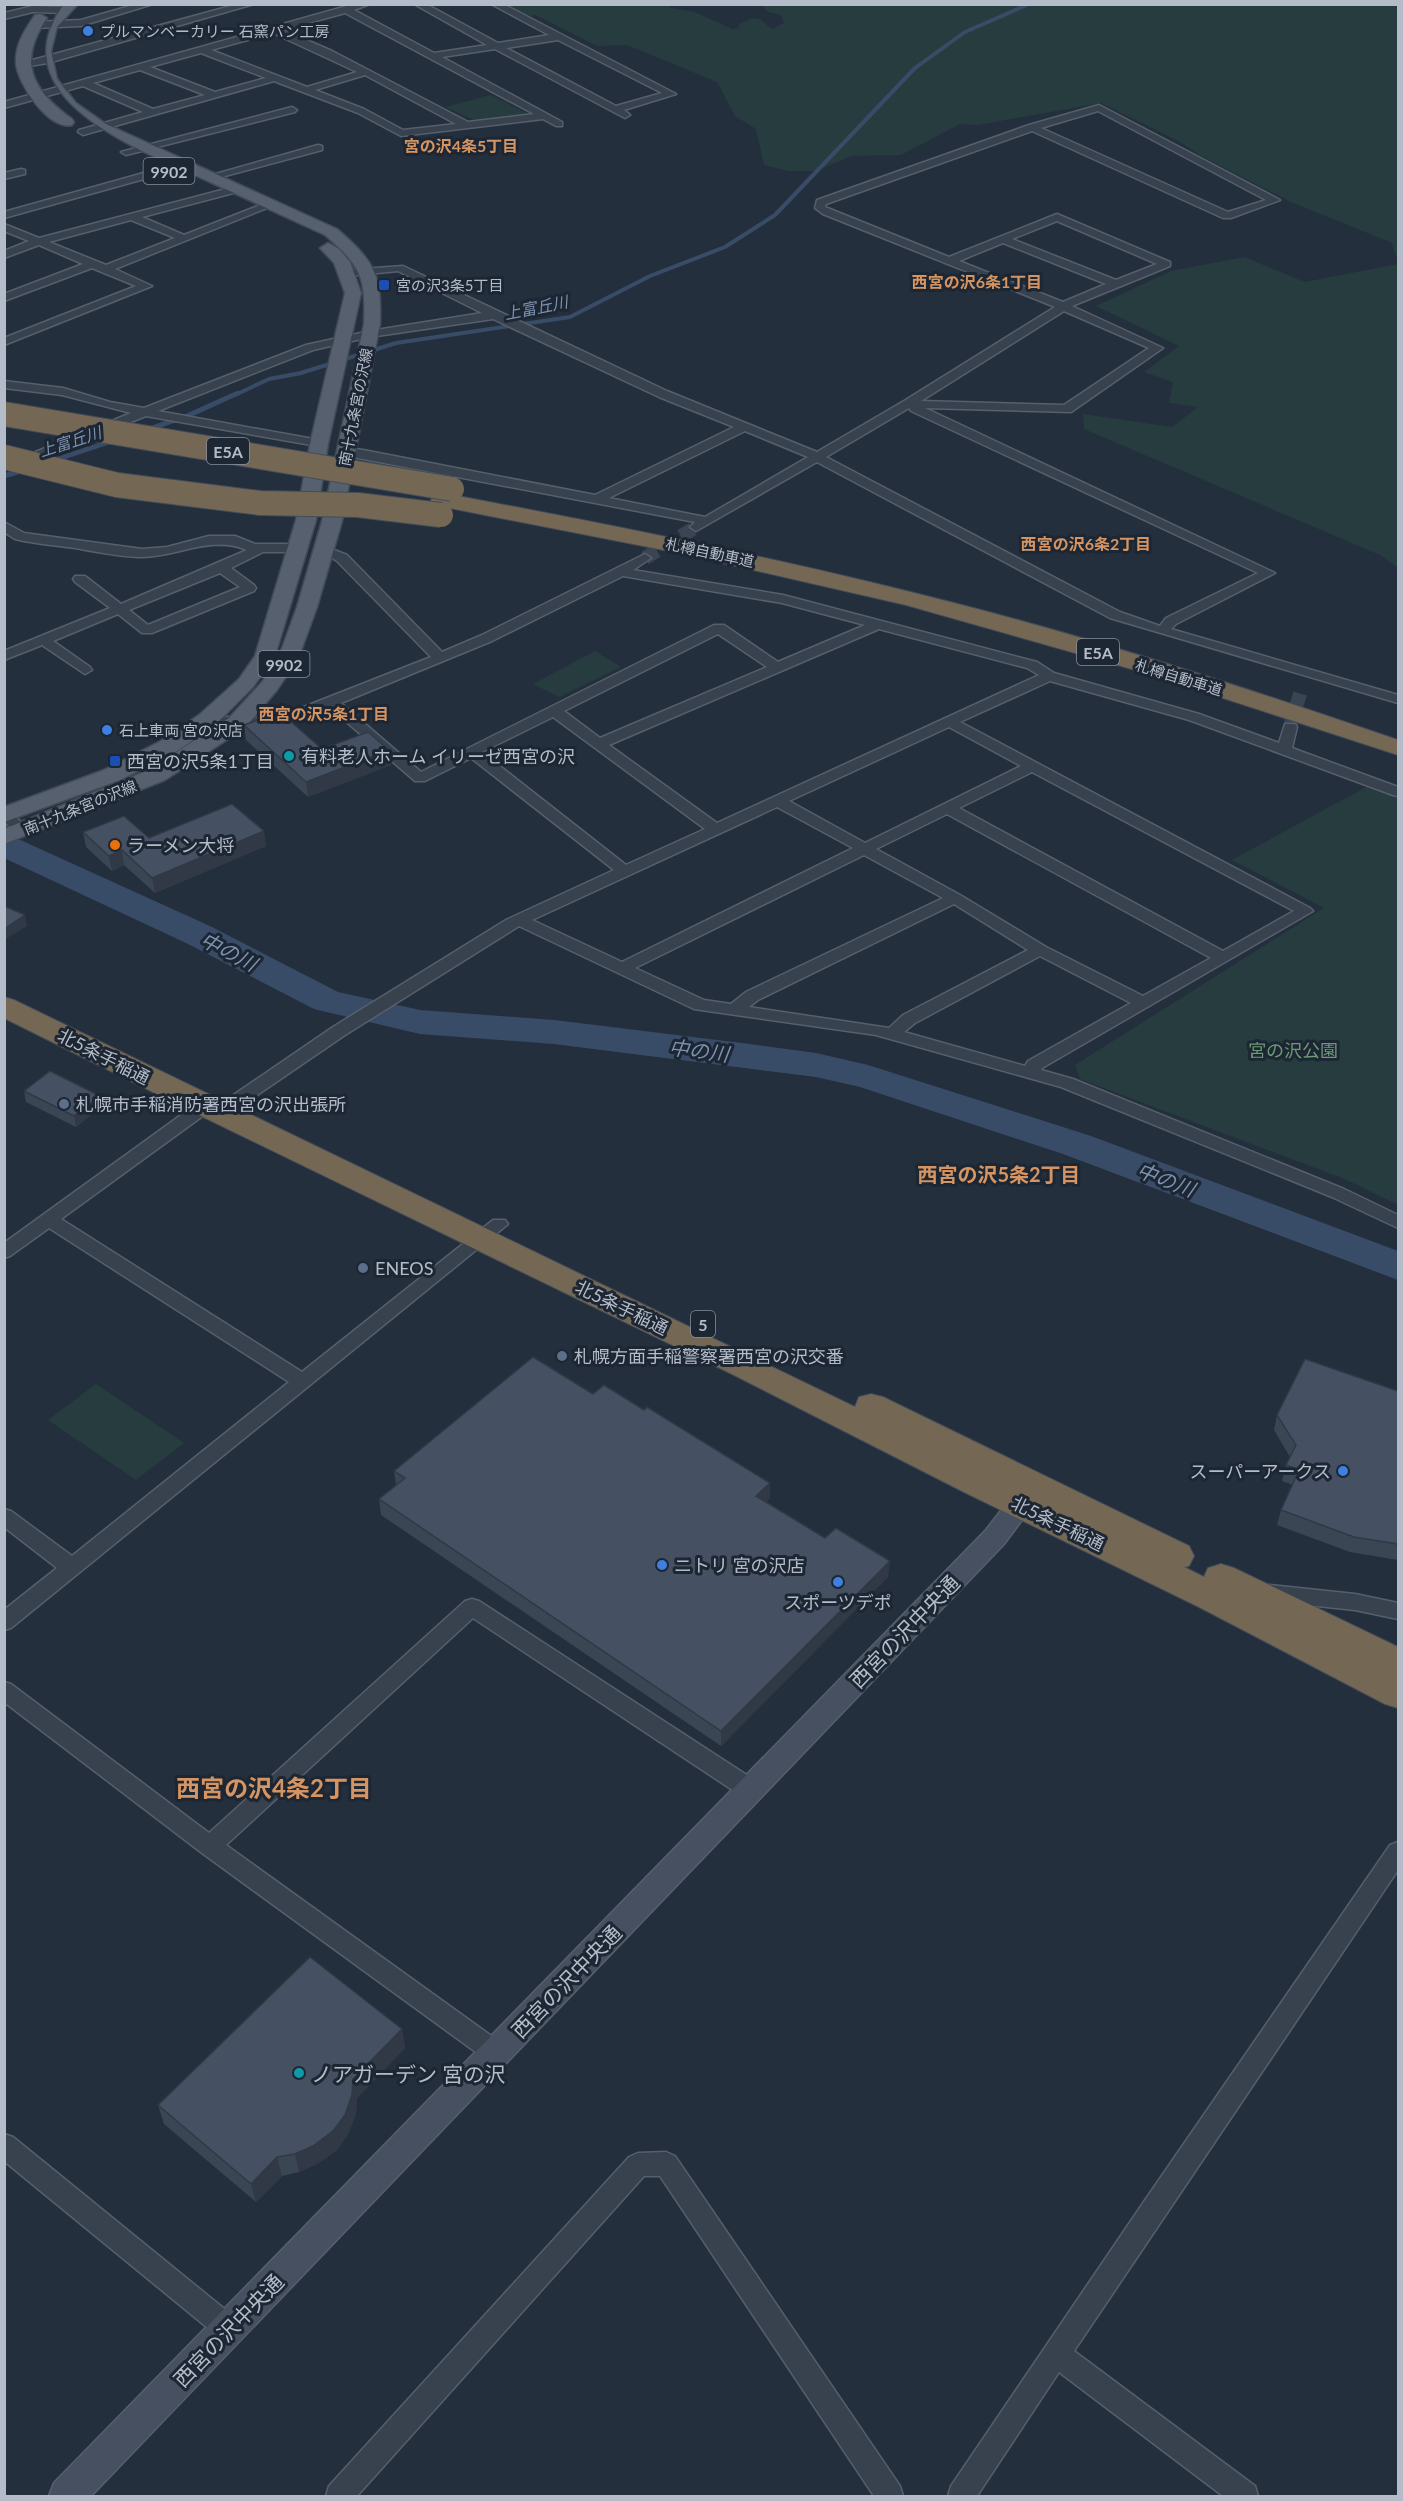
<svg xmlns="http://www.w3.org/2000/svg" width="1403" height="2501" viewBox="0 0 1403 2501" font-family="Lato,'Noto Sans JP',sans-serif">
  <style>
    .green { fill: #263c3f }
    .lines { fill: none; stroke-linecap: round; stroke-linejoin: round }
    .stream-far1 { stroke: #394c67; stroke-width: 4 }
    .stream { stroke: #394c67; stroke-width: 5 }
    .river { fill: #394c67; fill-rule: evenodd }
    .street-tunnel { stroke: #3a4453; stroke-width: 14; stroke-dasharray: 14 7; stroke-linecap: butt }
    .street-casing { stroke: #565f6c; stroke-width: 3 }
    .secondary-casing { stroke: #565f6c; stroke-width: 3 }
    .primary-casing { stroke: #414a57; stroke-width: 3 }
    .highway-casing { stroke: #434c59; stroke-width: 2 }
    .street { fill: #38414e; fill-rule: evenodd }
    .secondary { fill: #465061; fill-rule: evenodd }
    .primary { fill: #56606e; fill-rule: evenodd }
    .highway { fill: #746855; fill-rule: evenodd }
    .highway-bridge-casing { stroke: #434c59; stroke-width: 26; stroke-linecap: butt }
    .highway-bridge { stroke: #746855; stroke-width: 24 }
    .wall { fill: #3b4654 }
    .shaded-wall { fill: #303945 }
    .building { fill: #455162; stroke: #303945; stroke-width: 1.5 }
    .shop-dot { fill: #3f7fe0; stroke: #1d2633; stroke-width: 2 }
    .transit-dot { fill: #1a4fb4; stroke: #1d2633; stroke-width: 2 }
    .culture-dot { fill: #0f9aa8; stroke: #1d2633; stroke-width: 2 }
    .food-dot { fill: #e8710a; stroke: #1d2633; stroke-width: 2 }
    .service-dot { fill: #5c6f8a; stroke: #1d2633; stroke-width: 2 }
    .labels { text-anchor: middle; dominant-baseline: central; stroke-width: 6; stroke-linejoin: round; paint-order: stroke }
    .far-poi-label { font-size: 15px; fill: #b4bcc9; stroke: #1d2633; text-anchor: start }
    .far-street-label { font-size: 15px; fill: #b4bcc9; stroke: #1d2633 }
    .far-neighbourhood-label { font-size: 16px; font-weight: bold; fill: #d59563; stroke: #1d2633 }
    .shield { fill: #1d2633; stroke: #878f9c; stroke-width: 1.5 }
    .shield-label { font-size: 16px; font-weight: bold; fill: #b4bcc9 }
    .far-water-label { font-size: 16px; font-style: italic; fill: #7c92b1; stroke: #1d2633 }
    .poi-label { font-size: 18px; fill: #b4bcc9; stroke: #1d2633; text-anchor: start }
    .park-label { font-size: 18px; fill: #6b9a76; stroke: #1d2633 }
    .street-label { font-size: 18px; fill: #b4bcc9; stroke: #1d2633 }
    .water-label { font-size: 20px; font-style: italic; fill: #7c92b1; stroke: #1d2633 }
    .neighbourhood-label { font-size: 20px; font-weight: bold; fill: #d59563; stroke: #1d2633 }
    .near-street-label { font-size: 21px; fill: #b4bcc9; stroke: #1d2633 }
    .near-poi-label { font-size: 21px; fill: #b4bcc9; stroke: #1d2633; text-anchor: start }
    .near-neighbourhood-label { font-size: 24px; font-weight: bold; fill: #d59563; stroke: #1d2633 }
  </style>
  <rect width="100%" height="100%" fill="#242f3e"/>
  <g class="green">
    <path d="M 513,5 L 548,5 L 552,7 L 555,4 L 669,5 L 671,8 L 695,12 L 732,29 L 739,28 L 738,25 L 752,18 L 760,19 L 772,29 L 784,23 L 781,15 L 768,12 L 763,6 L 768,5 L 1398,5 L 1398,262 L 1392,243 L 1291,202 L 1201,156 L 1182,143 L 1101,103 L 978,125 L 960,124 L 901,155 L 851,156 L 816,171 L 789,171 L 764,165 L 756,129 L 735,116 L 717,82 L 627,45 L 597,46 L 536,15 L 528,16 L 508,6 Z"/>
    <path d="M 491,95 L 528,114 L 476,121 L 445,107 Z"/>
    <path d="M 1244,257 L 1305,282 L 1398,264 L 1398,568 L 1380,555 L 1084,429 L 1083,414 L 1172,427 L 1198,407 L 1169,403 L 1173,382 L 1144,372 L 1179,346 L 1096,306 L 1171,271 Z"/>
    <path d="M 595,651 L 621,667 L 559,697 L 533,684 Z"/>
    <path d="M 1368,786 L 1398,798 L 1398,1205 L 1347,1180 L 1080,1079 L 1075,1065 L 1324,908 L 1232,860 Z"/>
    <path d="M 96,1384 L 184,1443 L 136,1480 L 48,1420 Z"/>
  </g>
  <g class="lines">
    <path class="stream-far1" d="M 235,395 L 269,379 L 301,373 L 396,343 L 570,317 L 650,276 L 725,247 L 775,215 L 915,68 L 965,32 L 1029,4"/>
    <g class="stream">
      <path d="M 146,430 L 187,416 L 238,393"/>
      <path d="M 52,461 L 112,441"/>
      <path d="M 4,476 L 24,470"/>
    </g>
    <path class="river" d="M 4,835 L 16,838 L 212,927 L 338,992 L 420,1010 L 554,1020 L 742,1043 L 816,1053 L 868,1065 L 1091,1136 L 1398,1251 L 1398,1280 L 1063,1154 L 860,1087 L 816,1077 L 554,1044 L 420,1034 L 314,1009 L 186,943 L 4,858 Z"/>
    <g class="street-tunnel">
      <path d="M 645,558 L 696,527"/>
      <path d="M 1290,727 L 1302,687"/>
    </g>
    <g class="street-casing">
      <g id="street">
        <path d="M 137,4 L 153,4 L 81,26 L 34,28 L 29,25 L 34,22 L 81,20 Z"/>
        <path d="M 238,4 L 254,4 L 48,63 L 23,67 L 18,64 Z"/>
        <path d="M 354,4 L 370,4 L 354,10 L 434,53 L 487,45 L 414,4 L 426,4 L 498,43 L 549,35 L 491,4 L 503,4 L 676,94 L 624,110 L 630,115 L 625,118 L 495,49 L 442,57 L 562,122 L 562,126 L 556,126 L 543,119 L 401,136 L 358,113 L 274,81 L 83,135 L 78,132 L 79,130 L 143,112 L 83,86 L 4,108 L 4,102 ZM 345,13 L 534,114 L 468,122 L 332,51 L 283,30 ZM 273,33 L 357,72 L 307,87 L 211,50 ZM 558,40 L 662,93 L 616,106 L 506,48 ZM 201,53 L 266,78 L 215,92 L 150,67 ZM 140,70 L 205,95 L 153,109 L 93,83 ZM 365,75 L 456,124 L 403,130 L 364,109 L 315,90 Z"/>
        <path d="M 33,6 L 66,7 L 71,10 L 66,13 L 33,12 L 4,19 L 4,13 Z"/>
        <path d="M 1099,105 L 1280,200 L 1231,218 L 1223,218 L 1032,131 L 826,204 L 825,207 L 949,257 L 1057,214 L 1170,262 L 1170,266 L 1072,306 L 1163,348 L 1071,412 L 925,408 L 1275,573 L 1176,624 L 1171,629 L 1398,695 L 1398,703 L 1110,618 L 817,462 L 696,531 L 690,527 L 695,522 L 342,455 L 340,452 L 346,448 L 363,450 L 595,495 L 734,427 L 659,397 L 493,319 L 370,337 L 313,350 L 158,411 L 319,440 L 325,444 L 323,447 L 146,416 L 21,465 L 13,465 L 11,462 L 131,413 L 62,395 L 4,388 L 4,381 L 63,388 L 110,402 L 144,408 L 306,345 L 370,331 L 482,313 L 398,271 L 348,276 L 343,273 L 348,270 L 403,266 L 667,391 L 817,452 L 904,401 L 1055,307 L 823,214 L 815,208 L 817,200 L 1029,125 ZM 1098,111 L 1266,200 L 1228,212 L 1041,128 ZM 1057,221 L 1157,264 L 1116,280 L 1012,239 ZM 1003,243 L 1106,284 L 1063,302 L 959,261 ZM 1064,311 L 1149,348 L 1064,405 L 921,401 ZM 909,408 L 911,411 L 1258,573 L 1166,618 L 1160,626 L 1120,612 L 826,457 ZM 745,431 L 808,457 L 705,517 L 609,498 Z"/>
        <path d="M 292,107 L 297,110 L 295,112 L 126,155 L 121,152 Z"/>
        <path d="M 318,145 L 322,146 L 322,150 L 210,180 L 205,177 Z"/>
        <path d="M 183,162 L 188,165 L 187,167 L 4,218 L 4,212 Z"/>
        <path d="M 21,169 L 25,170 L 25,174 L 4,179 L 4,173 Z"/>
        <path d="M 237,186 L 241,187 L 241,191 L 142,217 L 184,235 L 268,202 L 277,204 L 115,269 L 152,286 L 4,345 L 4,338 L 136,286 L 92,268 L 4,301 L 4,294 L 83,264 L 39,245 L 4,258 L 4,251 L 29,241 L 4,231 L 4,224 L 39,238 ZM 131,220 L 175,238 L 106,265 L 49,242 Z"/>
        <path d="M 4,522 L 24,533 L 142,549 L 167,547 L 209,536 L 235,536 L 255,544 L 298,544 L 304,548 L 298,552 L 263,552 L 231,568 L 254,585 L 256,588 L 254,591 L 152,633 L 142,633 L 118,614 L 53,641 L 90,667 L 92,670 L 85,674 L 42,645 L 4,660 L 4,651 L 110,608 L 75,582 L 73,579 L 75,576 L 85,576 L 121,604 L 247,550 C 212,535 179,556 143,557 C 121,557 97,552 75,548 C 55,545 35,544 15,539 L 4,532 ZM 220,573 L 240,587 L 148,625 L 129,610 Z"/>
        <path d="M 324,546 L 347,555 L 442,652 L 482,635 L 645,554 L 651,558 L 633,570 L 783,595 L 1037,662 L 1054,673 L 1199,714 L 1279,743 L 1285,724 L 1295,724 L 1297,727 L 1292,748 L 1398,787 L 1398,796 L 1393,795 L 1189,720 L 1050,681 L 960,722 L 1310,908 L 1313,911 L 1042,1068 L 1041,1070 L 1073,1079 L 1344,1189 L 1398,1215 L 1398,1228 L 1332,1197 L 1061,1087 L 876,1035 L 694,1009 L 519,926 L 345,1035 L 244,1104 L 232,1104 L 230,1100 L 232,1096 L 333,1027 L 506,920 L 614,870 L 471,758 L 425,781 L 415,781 L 329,707 L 274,727 L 202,723 L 200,720 L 207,716 L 273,719 L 431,657 L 337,561 L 318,550 L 319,547 ZM 623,576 L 782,603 L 865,625 L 778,662 L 724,625 L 714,625 L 421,772 L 341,703 L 492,641 ZM 879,629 L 1027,668 L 1039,675 L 717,823 L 609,745 ZM 718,634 L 767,667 L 600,738 L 564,711 ZM 553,717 L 705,829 L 626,865 L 482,752 ZM 949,727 L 1021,766 L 865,843 L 789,801 ZM 1032,772 L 1294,911 L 1223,951 L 959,808 ZM 777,807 L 853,848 L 622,962 L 532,920 ZM 947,814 L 1211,958 L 1143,996 L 1046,947 L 960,895 L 876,849 ZM 864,855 L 943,898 L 746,992 L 731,1004 L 704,1000 L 635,968 ZM 954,904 L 1028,950 L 903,1015 L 889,1028 L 749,1007 L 758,1000 ZM 1040,956 L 1131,1003 L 1028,1061 L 1025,1066 L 904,1032 L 915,1023 Z"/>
        <path d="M 4,810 L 29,827 L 31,830 L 29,833 L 19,833 L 4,822 Z"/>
        <path d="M 205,1100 L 211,1102 L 213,1106 L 211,1110 L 61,1219 L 302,1372 L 493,1220 L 505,1220 L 508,1224 L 11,1628 L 4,1630 L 4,1610 L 57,1568 L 4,1527 L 4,1509 L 11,1511 L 72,1556 L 289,1382 L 49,1228 L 10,1256 L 4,1258 L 4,1243 L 199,1102 Z"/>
        <path d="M 1269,1585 L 1355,1594 L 1398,1603 L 1398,1619 L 1355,1610 L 1269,1601 L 1262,1599 L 1259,1593 L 1262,1587 Z"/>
        <path d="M 472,1599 L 479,1601 L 759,1783 L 762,1790 L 759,1797 L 751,1799 L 743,1797 L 473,1618 L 226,1845 L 504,2045 L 508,2053 L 504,2061 L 496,2064 L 488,2061 L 202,1853 L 4,1702 L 4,1682 L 11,1684 L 209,1833 L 465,1601 Z"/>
        <path d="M 1398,1842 L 1398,1870 L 1074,2351 L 1255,2486 L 1258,2496 L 1223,2496 L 1059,2372 L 977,2496 L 948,2496 L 951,2486 L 1143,2203 L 1390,1845 Z"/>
        <path d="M 4,2134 L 13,2137 L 238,2320 L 242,2329 L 238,2338 L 229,2342 L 220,2338 L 4,2161 Z"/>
        <path d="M 666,2152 L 675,2156 L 900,2486 L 903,2496 L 874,2496 L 660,2176 L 644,2176 L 357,2496 L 326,2496 L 329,2486 L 629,2157 L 638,2153 Z"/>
      </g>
    </g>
    <g class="secondary-casing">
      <path id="secondary" d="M 1032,1479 L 1041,1482 L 1045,1489 L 1004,1544 L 91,2496 L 49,2496 L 54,2483 L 986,1530 L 1023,1482 Z"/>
    </g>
    <g class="primary-casing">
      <g id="primary">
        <path d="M 64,4 L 78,4 L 57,27 L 51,51 L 57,79 L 76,103 L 106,124 L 337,229 C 374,261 382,274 380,324 L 342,521 L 317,607 L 298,659 L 277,690 L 245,728 L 165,780 L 4,844 L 4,829 L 149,770 L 229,718 L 262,682 L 278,659 L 297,607 L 322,521 L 364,324 C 366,277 361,266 325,235 C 280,214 234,193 188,172 C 126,144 0,93 64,4 Z"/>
        <path d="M 40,14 L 47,18 C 17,62 32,90 72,119 L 74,122 L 72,125 C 49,131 17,83 16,63 C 15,44 25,30 35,15 Z"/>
        <path d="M 328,243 L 339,249 L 350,262 L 361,293 L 328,444 L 316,520 L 275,656 L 253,687 L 215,725 L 177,751 L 120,780 L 4,822 L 4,807 L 104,770 L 161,741 L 199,715 L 239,679 L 255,656 L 296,520 L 310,444 L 345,293 L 334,263 L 320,248 Z"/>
      </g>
    </g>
    <g class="highway-casing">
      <g id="highway">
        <path d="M 442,493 C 623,527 803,563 981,610 C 1122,647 1261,693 1398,740 L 1398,755 L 1149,674 L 906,605 L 679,553 L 434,505 L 431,500 L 434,495 Z"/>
        <path d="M 4,997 L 14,1000 L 855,1407 L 859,1397 L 871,1394 L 883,1397 L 1189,1546 L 1194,1556 L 1189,1566 L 1184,1567 L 1204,1577 L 1208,1568 L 1221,1564 L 1234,1568 L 1398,1647 L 1398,1708 L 1385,1704 L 1199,1607 L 964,1492 L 732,1374 L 195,1113 L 4,1018 Z"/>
      </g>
    </g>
    <use href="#street" class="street"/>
    <use href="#secondary" class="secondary"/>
    <use href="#primary" class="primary"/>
    <use href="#highway" class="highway"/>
    <g class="highway-bridge-casing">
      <g id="highway-bridge">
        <path d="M 4,414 L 452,489"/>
        <path d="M 4,457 L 117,485 L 260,503 L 358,505 L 441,515"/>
      </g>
    </g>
    <use href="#highway-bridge" class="highway-bridge"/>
  </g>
  <g class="wall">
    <path d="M 244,725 L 322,749 L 389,750 L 391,765 L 308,797 L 246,740 Z"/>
    <path d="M 83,832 L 149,838 L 266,846 L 155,893 L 124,865 L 112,871 L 86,847 Z"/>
    <path d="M 24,1091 L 102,1106 L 76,1127 L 26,1102 Z"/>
    <path d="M 1398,1391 L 1398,1560 L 1350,1552 L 1277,1525 L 1281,1510 L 1293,1485 L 1282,1481 L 1286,1465 L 1290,1457 L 1274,1430 L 1277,1415 Z"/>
    <path d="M 593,1394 L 644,1410 L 770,1483 L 770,1498 L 766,1502 L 888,1577 L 721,1746 L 381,1515 L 379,1499 L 396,1485 L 394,1471 Z"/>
    <path d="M 402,2029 L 405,2048 L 357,2098 L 356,2114 L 348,2134 L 337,2150 L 317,2164 L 299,2172 L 282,2176 L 256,2202 L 164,2124 L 158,2105 Z"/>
  </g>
  <g class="shaded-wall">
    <path d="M 389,750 L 391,765 L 308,797 L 306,782 Z"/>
    <path d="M 264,831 L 266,846 L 155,893 L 152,878 Z"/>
    <path d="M 122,850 L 124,865 L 112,871 L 109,856 Z"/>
    <path d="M 25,915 L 27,926 L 4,940 L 4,929 Z"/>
    <path d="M 100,1096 L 102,1106 L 76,1127 L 74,1116 Z"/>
    <path d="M 770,1483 L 770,1498 L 756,1511 L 756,1496 Z"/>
    <path d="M 890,1561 L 888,1577 L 721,1746 L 721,1731 Z"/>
    <path d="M 402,2029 L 405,2048 L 357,2098 L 356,2114 L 348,2134 L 337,2150 L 317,2164 L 299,2172 L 295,2154 L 353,2079 Z"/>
    <path d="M 277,2157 L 282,2176 L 256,2202 L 251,2184 Z"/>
  </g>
  <g class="building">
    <path d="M 280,712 L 322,749 L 368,732 L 389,750 L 306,782 L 244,725 Z"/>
    <path d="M 232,804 L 264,831 L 152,878 L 122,850 L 109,856 L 83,832 L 124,816 L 149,838 Z"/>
    <path d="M 4,906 L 25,915 L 4,929 Z"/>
    <path d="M 50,1071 L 100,1096 L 74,1116 L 24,1091 Z"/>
    <path d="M 533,1357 L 593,1394 L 604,1385 L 644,1410 L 647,1407 L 770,1483 L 756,1496 L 825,1538 L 836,1528 L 890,1561 L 721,1731 L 379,1499 L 405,1478 L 394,1471 Z"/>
    <path d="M 1305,1359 L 1398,1391 L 1398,1544 L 1354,1537 L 1281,1510 L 1299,1470 L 1286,1465 L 1296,1445 L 1277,1415 Z"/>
    <path d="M 310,1957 L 402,2029 L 353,2079 L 352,2095 L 345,2115 L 333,2131 L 313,2146 L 295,2154 L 277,2157 L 251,2184 L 158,2105 Z"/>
  </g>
  <g class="shop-dot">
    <circle cx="88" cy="31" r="6"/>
    <circle cx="107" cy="730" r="6"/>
    <circle cx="1343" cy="1471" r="6"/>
    <circle cx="662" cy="1565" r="6"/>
    <circle cx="838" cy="1582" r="6"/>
  </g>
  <g class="transit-dot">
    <rect x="378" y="279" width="12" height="12" rx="3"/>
    <rect x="109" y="755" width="12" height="12" rx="3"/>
  </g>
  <g class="culture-dot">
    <circle cx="289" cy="756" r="6"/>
    <circle cx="299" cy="2073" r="6"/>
  </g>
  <circle class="food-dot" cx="115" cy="845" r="6"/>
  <g class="service-dot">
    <circle cx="64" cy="1104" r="6"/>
    <circle cx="363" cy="1268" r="6"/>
    <circle cx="562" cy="1356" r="6"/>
  </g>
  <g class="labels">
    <g class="far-poi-label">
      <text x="100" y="31">プルマンベーカリー 石窯パン工房</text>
      <text x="396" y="285">宮の沢3条5丁目</text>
      <text x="119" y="730">石上車両 宮の沢店</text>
    </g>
    <g class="far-street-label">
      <text transform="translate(355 407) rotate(-79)">南十九条宮の沢線</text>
      <text transform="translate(710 552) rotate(12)">札樽自動車道</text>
      <text transform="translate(1179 677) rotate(17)">札樽自動車道</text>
      <text transform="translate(80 807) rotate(-22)">南十九条宮の沢線</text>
    </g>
    <g class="far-neighbourhood-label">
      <text x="461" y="145">宮の沢4条5丁目</text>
      <text x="977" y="281">西宮の沢6条1丁目</text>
      <text x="1086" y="543">西宮の沢6条2丁目</text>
      <text x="324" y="713">西宮の沢5条1丁目</text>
    </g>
    <g class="shield">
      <rect x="143.5" y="158" width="51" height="26" rx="4.5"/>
      <rect x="207" y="438" width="42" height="26" rx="4.5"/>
      <rect x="1077" y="639" width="42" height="26" rx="4.5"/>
      <rect x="258.5" y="651" width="51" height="26" rx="4.5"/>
      <rect x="691" y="1311" width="24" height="26" rx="4.5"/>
    </g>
    <g class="shield-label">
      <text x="169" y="171">9902</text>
      <text x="228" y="451">E5A</text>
      <text x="1098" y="652">E5A</text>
      <text x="284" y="664">9902</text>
      <text x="703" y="1324">5</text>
    </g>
    <g class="far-water-label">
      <text transform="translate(536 307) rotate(-11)">上富丘川</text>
      <text transform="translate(70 441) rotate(-18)">上富丘川</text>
    </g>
    <g class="poi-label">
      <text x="301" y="756">有料老人ホーム イリーゼ西宮の沢</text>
      <text x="127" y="761">西宮の沢5条1丁目</text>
      <text x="127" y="845">ラーメン大将</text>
      <text x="76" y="1104">札幌市手稲消防署西宮の沢出張所</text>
      <text x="375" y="1268">ENEOS</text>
      <text x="574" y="1356">札幌方面手稲警察署西宮の沢交番</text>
      <text x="1331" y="1471" text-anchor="end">スーパーアークス</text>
      <text x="674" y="1565">ニトリ 宮の沢店</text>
      <text x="838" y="1602" text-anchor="middle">スポーツデポ</text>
    </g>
    <g class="park-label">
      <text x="1293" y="1050">宮の沢公園</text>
    </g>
    <g class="street-label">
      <text transform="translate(104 1056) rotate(27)">北5条手稲通</text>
      <text transform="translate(622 1307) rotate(26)">北5条手稲通</text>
      <text transform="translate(1058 1523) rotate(26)">北5条手稲通</text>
    </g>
    <g class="water-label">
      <text transform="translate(229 951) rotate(27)">中の川</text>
      <text transform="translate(699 1050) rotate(7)">中の川</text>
      <text transform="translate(1166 1179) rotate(21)">中の川</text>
    </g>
    <g class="neighbourhood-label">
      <text x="999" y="1174">西宮の沢5条2丁目</text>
    </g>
    <g class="near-street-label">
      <text transform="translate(904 1631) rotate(-46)">西宮の沢中央通</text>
      <text transform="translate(566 1981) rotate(-46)">西宮の沢中央通</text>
      <text transform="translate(228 2330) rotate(-46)">西宮の沢中央通</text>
    </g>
    <g class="near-poi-label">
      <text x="311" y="2073">ノアガーデン 宮の沢</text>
    </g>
    <g class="near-neighbourhood-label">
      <text x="274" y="1787">西宮の沢4条2丁目</text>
    </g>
  </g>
  <rect width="1403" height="2501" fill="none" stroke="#b4bcc9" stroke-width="12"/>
</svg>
